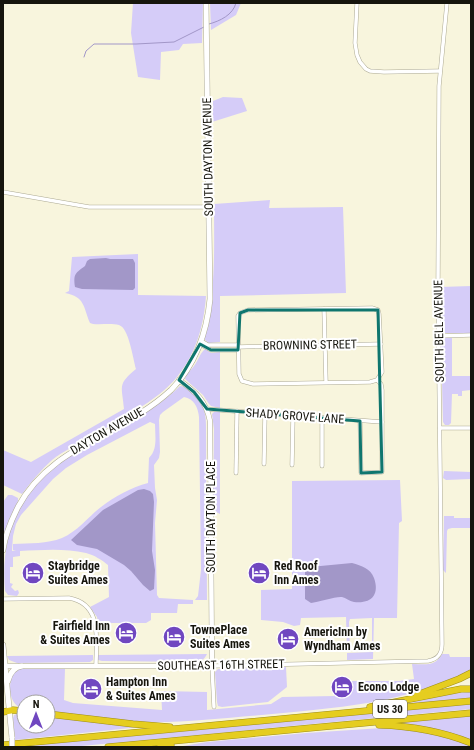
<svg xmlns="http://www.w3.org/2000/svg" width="474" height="750" viewBox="0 0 474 750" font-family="'Roboto Condensed',sans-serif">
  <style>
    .green { fill: #d5ccf8; fill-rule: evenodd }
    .water { fill: #a297c8 }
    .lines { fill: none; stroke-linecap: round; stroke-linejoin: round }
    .stream { stroke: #a297c8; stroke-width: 1 }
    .minor-casing { stroke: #adaa94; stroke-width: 4.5 }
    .tertiary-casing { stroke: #adaa94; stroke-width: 5.5 }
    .secondary-casing { stroke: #adaa94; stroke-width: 6 }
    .motorway-casing { stroke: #9d8d19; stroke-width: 7 }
    .minor { stroke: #fff; stroke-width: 3.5 }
    .tertiary { stroke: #fff; stroke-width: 4.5 }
    .secondary { stroke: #fff; stroke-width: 5 }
    .motorway { stroke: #e5cd20; stroke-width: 6 }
    .secondary-bridge-casing { stroke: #adaa94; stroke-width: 6; stroke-linecap: butt }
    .secondary-bridge { stroke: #fff; stroke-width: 5 }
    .marked { fill: none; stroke: #0f766e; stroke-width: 3; stroke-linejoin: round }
    .labels { text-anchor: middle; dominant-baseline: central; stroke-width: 4; stroke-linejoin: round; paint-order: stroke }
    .shield { fill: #fff; stroke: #5c5b56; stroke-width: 1 }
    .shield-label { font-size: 11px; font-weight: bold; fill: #16150d }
    .street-label { font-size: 12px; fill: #16150d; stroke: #fff }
    .poi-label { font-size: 12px; font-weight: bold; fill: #16150d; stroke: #fff; text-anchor: start }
  </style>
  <rect width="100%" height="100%" fill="#f8f5dd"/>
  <g class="green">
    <path d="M 133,3 L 203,3 L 202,43 L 183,44 L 179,50 L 161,52 L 160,80 L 138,77 L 131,33 Z"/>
    <path d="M 210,3 L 241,3 L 236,15 L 211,30 Z"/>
    <path d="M 223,97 L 242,98 L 247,111 L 212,122 L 213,101 Z"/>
    <path d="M 270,200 L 269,208 L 343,207 L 346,293 L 220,296 L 220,342 L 209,343 L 206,341 L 204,338 C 210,324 211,309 212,293 C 215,263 214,233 214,204 Z"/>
    <path d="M 138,254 L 138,295 L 206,296 C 204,325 196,354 177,377 C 158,401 115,422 89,438 C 77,445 63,451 52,460 C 41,470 31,482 22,494 L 3,485 L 3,450 L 31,462 L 124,409 C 122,385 117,385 136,369 C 133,359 129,328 119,325 C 111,323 101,325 93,324 L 90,323 C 83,306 85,297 65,293 L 69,291 L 72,257 Z"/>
    <path d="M 471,286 L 471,333 L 441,333 L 440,287 Z"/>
    <path d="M 443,338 L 452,338 L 452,376 L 471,376 L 471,390 L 462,391 L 462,396 L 458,396 L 458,394 L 452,394 L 451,423 L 449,425 L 445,425 L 443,422 L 441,341 Z"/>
    <path d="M 205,349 L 211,353 L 220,352 L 220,408 L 211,406 L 209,404 L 203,395 L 185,379 C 186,374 191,370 194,366 C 198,361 200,353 205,349 Z"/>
    <path d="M 180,386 C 190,387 201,402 204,410 C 206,416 206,423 206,430 L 207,600 L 195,600 L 198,596 L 201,570 L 199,417 C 198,407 194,399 184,397 L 163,412 L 160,415 L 159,420 L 160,452 L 159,458 L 154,465 L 155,488 L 157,500 L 155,523 L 157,595 L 159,598 L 193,600 L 193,604 L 178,604 L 177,613 L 151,613 L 151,620 L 146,623 L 98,623 L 97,617 L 90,607 L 109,597 L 108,565 C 102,560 94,555 86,553 C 65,548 41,550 20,551 L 20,556 L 13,557 L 13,567 L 10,567 L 10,583 L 13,584 L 11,587 L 15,591 L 18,590 L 19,593 L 17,596 L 8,595 L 5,591 C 1,546 12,506 46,475 C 50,471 54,466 59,463 C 79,450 99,438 120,427 C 141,415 162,404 180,386 ZM 150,422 L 155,424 C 155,436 158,449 149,458 L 148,483 C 132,487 114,497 101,507 C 88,517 78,531 62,538 C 47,544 30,543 13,544 L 13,550 L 16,550 L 12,551 L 13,536 L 16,524 L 21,515 L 53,479 L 66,468 L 87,455 Z"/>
    <path d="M 214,412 L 220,412 L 220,514 L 216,512 L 213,508 L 214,429 L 212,414 Z"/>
    <path d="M 444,471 L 471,472 L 471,479 L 446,480 L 443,478 Z"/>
    <path d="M 400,480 L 402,521 L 399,523 L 397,618 L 374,618 L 373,659 L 347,660 L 347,653 L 372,652 L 372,618 L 350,619 L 349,622 L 350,652 L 347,652 L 346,617 L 301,618 L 300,625 L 294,626 L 283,622 L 261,620 L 261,590 L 292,589 L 292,481 Z"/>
    <path d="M 8,495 L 12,495 L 18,498 L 18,501 L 3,535 L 3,502 Z"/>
    <path d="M 444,516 L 454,516 L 454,518 L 471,518 L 471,528 L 452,528 L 448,529 L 447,531 L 446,573 L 443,570 Z"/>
    <path d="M 207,654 C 204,660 201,661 195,662 L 102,661 L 98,660 L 98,655 Z"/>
    <path d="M 442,654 L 449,654 L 450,657 L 471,657 L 471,670 C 407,704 333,708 262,715 C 223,718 183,723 144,722 C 112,721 80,715 48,711 L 48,702 L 24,702 L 24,709 C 7,705 7,681 16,669 L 65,669 L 64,700 L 73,703 L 162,710 L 161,691 L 207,692 L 207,710 L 271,704 L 282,697 L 334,696 L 334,693 L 346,692 L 346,681 L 399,681 L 414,679 L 412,664 C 425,664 435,667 442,654 Z"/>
    <path d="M 93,655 L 93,660 L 90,662 L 17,663 L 9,660 L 7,656 Z"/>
    <path d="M 286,667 L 287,687 L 268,702 L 222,707 L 218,706 L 217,702 L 215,672 L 218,669 Z"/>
    <path d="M 471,692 L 471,699 L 407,706 L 406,704 L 450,694 Z"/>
    <path d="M 471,704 L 471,709 L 71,747 L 17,747 Z"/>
    <path d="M 19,713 L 24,713 L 24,726 L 48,726 L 48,717 L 140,727 L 15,740 L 13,718 L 14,715 Z"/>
    <path d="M 471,715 L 471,740 C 447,731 424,727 398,724 L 398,722 Z"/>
    <path d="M 382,728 L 398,728 L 431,733 L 471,745 L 471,747 L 177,747 L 207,742 L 306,733 Z"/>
  </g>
  <g class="water">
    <path d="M 106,258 L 110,259 L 133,259 L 135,263 L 135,288 L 133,290 L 82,289 L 75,287 C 73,273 76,273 85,266 L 87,261 L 90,259 Z"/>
    <path d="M 144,489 L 150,491 L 153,494 L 154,502 L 152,551 L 155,570 L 154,589 L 150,591 L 143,585 L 131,571 L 124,565 L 97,549 L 77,545 L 71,540 L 103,510 L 138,490 Z"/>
    <path d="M 352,563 C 362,566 370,568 374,578 C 380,595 371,604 354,602 C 349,601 346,598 342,597 C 337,596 318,602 311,603 L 305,599 L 305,571 L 310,567 Z"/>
  </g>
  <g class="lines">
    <g class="stream">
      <path d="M 209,24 C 220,21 233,15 236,3"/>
      <path d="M 84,57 L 86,51 L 94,44 L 136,44 L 174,42 L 204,27"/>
    </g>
    <g class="minor-casing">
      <g id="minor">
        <path d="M 357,3 L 355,43 L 357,55 L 360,62 L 366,69 L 370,71 L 384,72 L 440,71"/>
        <path d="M 3,192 L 89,207 L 209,207"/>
        <path d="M 372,308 L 378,310 L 379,314 L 382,372 L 377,380 L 370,382 L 253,384 L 242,381 L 239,374 L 238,316 L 240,313 L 248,310 Z"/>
        <path d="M 324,309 L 326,382"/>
        <path d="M 439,336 L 471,335"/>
        <path d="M 201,341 L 208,345 L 238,345"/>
        <path d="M 200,344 L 211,350 L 238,350"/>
        <path d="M 238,347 L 381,344"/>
        <path d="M 207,409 L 382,422"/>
        <path d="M 322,418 L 322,466"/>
        <path d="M 360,421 L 361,473 L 382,472 L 382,390 L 381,384 L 377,380"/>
        <path d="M 440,428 L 471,428"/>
        <path d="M 264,464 L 265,414"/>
        <path d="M 292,465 L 293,416"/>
        <path d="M 236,473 L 237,411"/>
        <path d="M 3,599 L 69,598 C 103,604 96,640 96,666"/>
        <path d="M 214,707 L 212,666 L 428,661 C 438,659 442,654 442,644 L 438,286 L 439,86 L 447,3"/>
      </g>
    </g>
    <g class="tertiary-casing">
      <path id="tertiary" d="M 5,666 L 212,666 L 210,421 C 206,401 196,392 179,380"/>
    </g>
    <g class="secondary-casing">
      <g id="secondary">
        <path d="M 3,550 C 5,535 11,521 18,507 C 51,445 123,435 171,390 C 195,366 207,332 210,299 L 206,3"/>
        <path d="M 3,645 L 12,738"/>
        <path d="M 8,681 C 10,673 14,667 22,666"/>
      </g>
    </g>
    <g class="motorway-casing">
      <g id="motorway">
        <path d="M 417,695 L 459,679 L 471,673"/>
        <path d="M 370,707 L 461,689 L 471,689"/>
        <path d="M 3,712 L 13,710 L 24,711"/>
        <path d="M 48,714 L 133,724 L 170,727"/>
        <path d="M 379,725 C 411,726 441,731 471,743"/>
        <path d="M 3,745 L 471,701"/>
        <path d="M 108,747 L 471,713"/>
        <path d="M 160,747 L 171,745"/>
      </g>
    </g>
    <use href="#minor" class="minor"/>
    <use href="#tertiary" class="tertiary"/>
    <use href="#secondary" class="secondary"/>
    <use href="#motorway" class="motorway"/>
    <g class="secondary-bridge-casing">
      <path id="secondary-bridge" d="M 12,738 L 12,747"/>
    </g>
    <use href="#secondary-bridge" class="secondary-bridge"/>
  </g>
  <path class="marked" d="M 248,310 L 378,310 L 382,472 L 361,473 L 360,421 L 207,409 L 194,392 L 179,380 L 200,344 L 211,350 L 238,350 L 240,313 Z"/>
  <defs>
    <g id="hotel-disc" transform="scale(1.15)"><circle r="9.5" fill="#7047c0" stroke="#fff"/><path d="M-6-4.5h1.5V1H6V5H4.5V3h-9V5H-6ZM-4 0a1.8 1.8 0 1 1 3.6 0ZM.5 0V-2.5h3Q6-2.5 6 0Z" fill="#fff"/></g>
  </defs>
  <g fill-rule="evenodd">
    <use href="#hotel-disc" x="33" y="573"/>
    <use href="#hotel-disc" x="259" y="573"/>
    <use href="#hotel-disc" x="126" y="633"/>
    <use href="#hotel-disc" x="174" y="637"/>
    <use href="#hotel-disc" x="288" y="639"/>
    <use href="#hotel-disc" x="342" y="687"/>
    <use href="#hotel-disc" x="91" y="689"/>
  </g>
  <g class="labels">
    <rect class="shield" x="373" y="700" width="34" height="18" rx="3"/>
    <g class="shield-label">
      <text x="390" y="709">US 30</text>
    </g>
    <g class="street-label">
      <text transform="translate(208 157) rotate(-91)">SOUTH DAYTON AVENUE</text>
      <text transform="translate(439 331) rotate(-91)">SOUTH BELL AVENUE</text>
      <text transform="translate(310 345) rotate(-1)">BROWNING STREET</text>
      <text transform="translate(295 416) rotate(4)">SHADY GROVE LANE</text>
      <text transform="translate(107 431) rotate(-30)">DAYTON AVENUE</text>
      <text transform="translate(211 517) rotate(-90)">SOUTH DAYTON PLACE</text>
      <text transform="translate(221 665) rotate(-1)">SOUTHEAST 16TH STREET</text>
    </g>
    <g class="poi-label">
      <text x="48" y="566">Staybridge<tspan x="48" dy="14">Suites Ames</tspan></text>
      <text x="274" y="566">Red Roof<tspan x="274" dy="14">Inn Ames</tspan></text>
      <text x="110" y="626" text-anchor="end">Fairfield Inn<tspan x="110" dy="14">&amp; Suites Ames</tspan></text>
      <text x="190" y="630">TownePlace<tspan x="190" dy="14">Suites Ames</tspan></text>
      <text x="304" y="632">AmericInn by<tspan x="304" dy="14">Wyndham Ames</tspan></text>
      <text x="106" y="682">Hampton Inn<tspan x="106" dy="14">&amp; Suites Ames</tspan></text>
      <text x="358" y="687">Econo Lodge</text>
    </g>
  </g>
  <rect width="474" height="750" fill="none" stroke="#16150d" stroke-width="8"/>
  <g transform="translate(36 714)"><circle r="19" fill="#ffffff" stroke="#a2a19e"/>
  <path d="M0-3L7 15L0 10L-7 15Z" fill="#7047c0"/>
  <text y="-6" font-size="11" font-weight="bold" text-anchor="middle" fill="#16150d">N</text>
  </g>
</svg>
